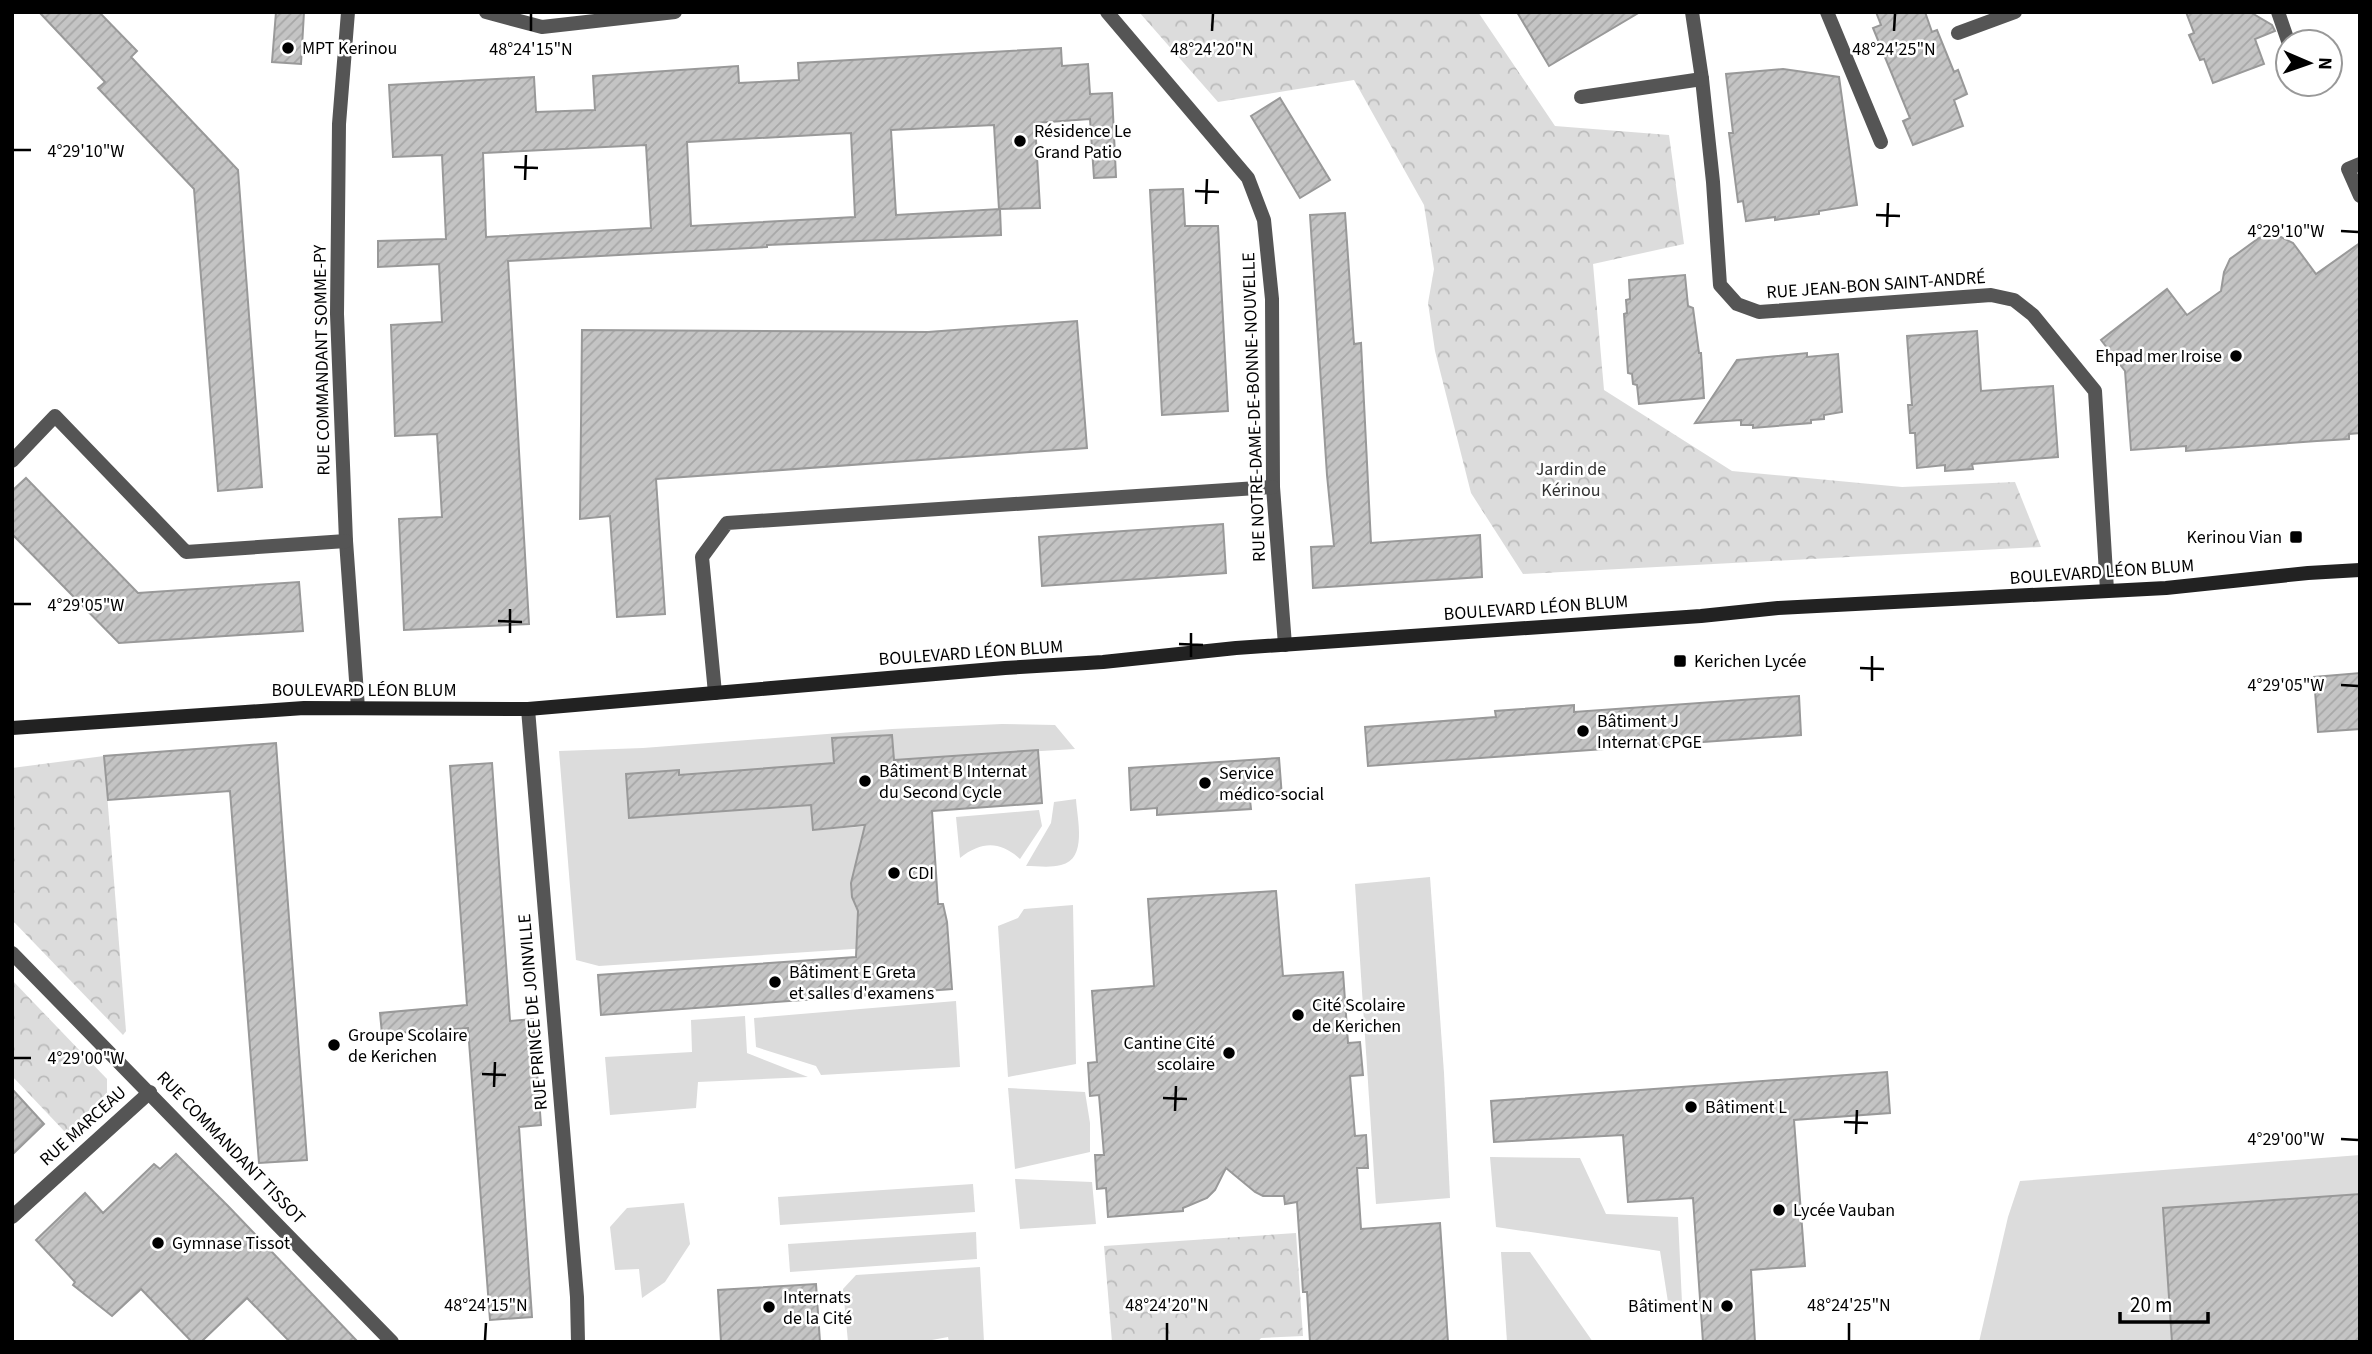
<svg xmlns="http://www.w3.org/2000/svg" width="2372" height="1354" viewBox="0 0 2372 1354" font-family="'Source Sans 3',sans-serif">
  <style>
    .green { fill: #dcdcdc }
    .park { fill: url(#park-crowns) }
    .building { fill: url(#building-hatch); stroke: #999; stroke-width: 2; fill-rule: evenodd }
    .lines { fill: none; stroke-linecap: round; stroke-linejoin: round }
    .minor { stroke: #555; stroke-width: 14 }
    .secondary { stroke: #222; stroke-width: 14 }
    .ticks { fill: none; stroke: #000; stroke-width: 2.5 }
    .poi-dot { fill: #000; stroke: #fff; stroke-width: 2.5 }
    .labels { text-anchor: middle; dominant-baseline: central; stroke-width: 5; stroke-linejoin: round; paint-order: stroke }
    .poi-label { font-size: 18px; fill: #000; stroke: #fff; text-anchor: start }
    .street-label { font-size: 18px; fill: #000; stroke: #fff }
    .park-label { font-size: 18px; fill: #333; stroke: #fff }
    .ticks-label { font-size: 18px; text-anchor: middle; fill: #000; stroke: #fff; stroke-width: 5; stroke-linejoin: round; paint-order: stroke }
  </style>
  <defs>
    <pattern id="park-crowns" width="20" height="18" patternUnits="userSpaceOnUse" patternTransform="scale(1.75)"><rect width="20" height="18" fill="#dcdcdc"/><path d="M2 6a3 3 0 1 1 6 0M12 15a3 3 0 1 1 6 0" fill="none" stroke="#bbb"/></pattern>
    <pattern id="building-hatch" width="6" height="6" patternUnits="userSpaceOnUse" patternTransform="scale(1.75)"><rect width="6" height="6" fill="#c4c4c4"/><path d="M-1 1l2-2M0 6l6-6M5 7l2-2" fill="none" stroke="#a7a7a7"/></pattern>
  </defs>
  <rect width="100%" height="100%" fill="#fff"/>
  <g class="green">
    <path d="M 1002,724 L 1055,725 L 1075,749 L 894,760 L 891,735 L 833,738 L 834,763 L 701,774 L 680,781 L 678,770 L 626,774 L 629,817 L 811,805 L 813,830 L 889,825 L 864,864 L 855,866 C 845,916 862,918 898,946 L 599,966 L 576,960 L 559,751 L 643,748 L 892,729 Z"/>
    <path d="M 1076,799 C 1077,819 1088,859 1061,865 C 1050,868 1037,866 1026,866 L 1051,823 L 1054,802 Z"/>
    <path d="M 1039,810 L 1042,826 L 1020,859 C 1000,841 982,841 960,858 L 956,817 Z"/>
    <path d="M 1430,877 L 1444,1073 L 1450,1198 L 1376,1204 L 1355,884 Z"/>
    <path d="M 1073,905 L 1076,1064 L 1008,1077 L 998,926 L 1018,918 L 1024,909 Z"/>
    <path d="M 956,1001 L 960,1067 L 821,1075 L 816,1066 L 756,1047 L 754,1018 Z"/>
    <path d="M 745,1016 L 747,1053 L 808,1077 L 698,1082 L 696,1108 L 610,1115 L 605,1057 L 692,1052 L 691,1020 Z"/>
    <path d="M 1008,1088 L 1085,1092 L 1090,1123 L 1090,1152 L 1015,1169 Z"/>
    <path d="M 2360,1155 L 2360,1342 L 1979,1342 L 2008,1217 L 2020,1181 Z"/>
    <path d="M 1490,1157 L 1580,1158 L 1606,1214 L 1678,1217 L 1682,1303 L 1668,1302 L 1660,1251 L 1496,1227 Z"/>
    <path d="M 1015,1179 L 1092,1182 L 1096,1224 L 1020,1229 Z"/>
    <path d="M 973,1184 L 975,1212 L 780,1225 L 778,1197 Z"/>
    <path d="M 684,1203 L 690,1244 L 665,1282 L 642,1298 L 639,1269 L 615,1270 L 610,1227 L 627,1208 Z"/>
    <path d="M 976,1232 L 977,1259 L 790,1272 L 788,1244 Z"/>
    <path d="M 1501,1252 L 1530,1252 L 1593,1342 L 1507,1342 Z"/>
    <path d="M 980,1267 L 984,1342 L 949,1342 L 948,1337 L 921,1342 L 848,1342 L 843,1289 L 856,1275 Z"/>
  </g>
  <g class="park">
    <path d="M 1139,12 L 1478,12 L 1555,126 L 1669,135 L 1684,244 L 1593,264 L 1604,390 L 1732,471 L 1902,487 L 2015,482 L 2041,547 L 1523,574 L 1471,493 L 1435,351 L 1428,303 L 1434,269 L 1424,205 L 1354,80 L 1218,102 Z"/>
    <path d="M 104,756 L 126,1031 L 123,1035 L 12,920 L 12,768 Z"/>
    <path d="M 12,980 L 107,1079 L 107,1093 L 66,1133 L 12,1076 Z"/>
    <path d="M 1296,1233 L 1303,1336 L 1261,1338 L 1258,1342 L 1112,1342 L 1104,1246 Z"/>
  </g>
  <g class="building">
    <path d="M 39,12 L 99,12 L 137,51 L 131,57 L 238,170 L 262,487 L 218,491 L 194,189 L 98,88 L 105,82 Z"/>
    <path d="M 276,12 L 304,12 L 301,64 L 272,62 Z"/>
    <path d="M 1517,12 L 1640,12 L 1549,66 Z"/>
    <path d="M 1876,12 L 1925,12 L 1932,32 L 1937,30 L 1954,72 L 1958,70 L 1967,94 L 1954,100 L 1963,126 L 1913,145 L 1903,121 L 1910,118 L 1873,28 L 1881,25 Z"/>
    <path d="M 2186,12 L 2250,12 L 2272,25 L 2275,31 L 2255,39 L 2264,64 L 2213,83 L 2204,59 L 2200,60 L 2189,35 L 2194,33 Z"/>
    <path d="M 1061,48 L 1062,66 L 1088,64 L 1090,94 L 1112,93 L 1116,177 L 1094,178 L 1090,119 L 1035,123 L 1040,208 L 999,209 L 994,125 L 891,130 L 896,215 L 1000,209 L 1001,235 L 767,245 L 767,247 L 508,261 L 529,624 L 404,630 L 399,519 L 442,517 L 437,434 L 395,436 L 391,325 L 442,322 L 439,264 L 378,267 L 378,241 L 446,239 L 442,155 L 393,157 L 389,85 L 534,77 L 536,112 L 595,110 L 593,76 L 738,66 L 739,83 L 799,80 L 798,63 ZM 851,133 L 855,217 L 691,226 L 687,142 ZM 646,145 L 651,228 L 486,237 L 483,153 Z"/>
    <path d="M 1783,69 L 1839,77 L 1857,205 L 1819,211 L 1819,214 L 1775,220 L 1775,217 L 1746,221 L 1743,201 L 1738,202 L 1729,133 L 1733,133 L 1726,74 Z"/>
    <path d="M 1280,98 L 1330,180 L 1300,198 L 1251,116 Z"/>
    <path d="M 1183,189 L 1185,226 L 1218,226 L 1228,411 L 1162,415 L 1150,190 Z"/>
    <path d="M 1345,213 L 1354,344 L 1361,343 L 1371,543 L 1480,535 L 1482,577 L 1313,588 L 1311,547 L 1334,546 L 1327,475 L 1310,215 Z"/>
    <path d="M 2266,236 L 2281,237 L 2293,243 L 2316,274 L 2360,243 L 2360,433 L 2349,434 L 2349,439 L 2317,441 L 2186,451 L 2186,446 L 2131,450 L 2125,371 L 2101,340 L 2167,289 L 2187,315 L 2221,291 L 2224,272 L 2230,259 L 2259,238 Z"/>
    <path d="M 1685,275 L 1688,306 L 1693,308 L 1699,353 L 1701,353 L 1704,398 L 1639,404 L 1637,385 L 1633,384 L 1632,374 L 1628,373 L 1624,314 L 1627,313 L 1626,300 L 1630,299 L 1629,280 Z"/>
    <path d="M 1077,321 L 1087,448 L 656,479 L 665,614 L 617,617 L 610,516 L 580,519 L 582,330 L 928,332 Z"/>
    <path d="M 1977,331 L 1981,391 L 2053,386 L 2058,457 L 1972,464 L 1973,469 L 1945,471 L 1945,465 L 1917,468 L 1915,433 L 1910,433 L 1908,405 L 1912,405 L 1907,336 Z"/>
    <path d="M 1807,353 L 1807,357 L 1838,354 L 1842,412 L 1824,415 L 1824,419 L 1811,420 L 1811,423 L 1753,428 L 1753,425 L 1741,425 L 1741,420 L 1695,423 L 1737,360 Z"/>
    <path d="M 26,478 L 138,593 L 299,582 L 303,631 L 119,643 L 12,534 L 12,491 Z"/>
    <path d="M 1223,524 L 1226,573 L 1042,586 L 1039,537 Z"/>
    <path d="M 2360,673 L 2360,729 L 2318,732 L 2314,677 Z"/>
    <path d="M 1799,696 L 1801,735 L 1368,766 L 1365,727 L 1496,717 L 1495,711 L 1574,705 L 1574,712 Z"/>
    <path d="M 892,735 L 894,760 L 1038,750 L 1042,803 L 932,811 L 938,904 L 943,904 L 947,922 L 952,989 L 601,1015 L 598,975 L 856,957 L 858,911 L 852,897 L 851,883 L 865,825 L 813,830 L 811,805 L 629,818 L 626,774 L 679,770 L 679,775 L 834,763 L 832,738 Z"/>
    <path d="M 276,743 L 307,1160 L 259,1163 L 230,791 L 108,800 L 104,756 Z"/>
    <path d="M 1279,758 L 1282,797 L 1250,800 L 1251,809 L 1157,815 L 1157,808 L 1131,810 L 1129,768 Z"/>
    <path d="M 492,763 L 510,1021 L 533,1019 L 541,1125 L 519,1127 L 532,1317 L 490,1320 L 468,1028 L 382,1034 L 380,1013 L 467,1005 L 450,766 Z"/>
    <path d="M 1276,891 L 1283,976 L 1343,972 L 1348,1043 L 1360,1042 L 1363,1075 L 1350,1076 L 1355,1136 L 1366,1135 L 1368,1168 L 1357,1168 L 1361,1229 L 1440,1223 L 1448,1342 L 1310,1342 L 1307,1292 L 1303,1292 L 1297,1202 L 1285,1204 L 1284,1196 L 1263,1196 L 1255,1192 L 1226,1168 L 1215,1190 L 1207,1198 L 1183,1208 L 1183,1211 L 1108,1217 L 1106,1188 L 1097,1189 L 1095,1155 L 1104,1155 L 1099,1095 L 1090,1096 L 1088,1063 L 1097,1062 L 1092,991 L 1154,986 L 1148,899 Z"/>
    <path d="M 1887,1072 L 1890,1113 L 1794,1120 L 1805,1266 L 1751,1270 L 1755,1342 L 1703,1342 L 1693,1198 L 1628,1202 L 1623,1135 L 1494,1142 L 1491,1101 Z"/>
    <path d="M 12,1089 L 44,1124 L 12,1155 Z"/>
    <path d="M 176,1154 L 228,1206 L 358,1342 L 290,1342 L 247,1298 L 201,1342 L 192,1342 L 141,1289 L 112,1316 L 73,1285 L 75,1282 L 36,1240 L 85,1193 L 103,1213 L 154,1164 L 160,1169 Z"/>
    <path d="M 2360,1194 L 2360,1342 L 2172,1342 L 2163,1208 Z"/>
    <path d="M 816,1284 L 820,1342 L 721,1342 L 718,1290 Z"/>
  </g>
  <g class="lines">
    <g class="minor">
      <path d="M 348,12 L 339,124 L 337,314 L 346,541 L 358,708"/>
      <path d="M 486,12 L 542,27 L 675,12"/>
      <path d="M 1107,12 L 1248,178 L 1264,220 L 1272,299 L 1273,487 L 1285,645"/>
      <path d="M 1692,12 L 1702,79 L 1713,182 L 1720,285 L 1737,304 L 1759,312 L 1991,295 L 2014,300 L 2033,315 L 2095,391 L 2107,590"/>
      <path d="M 1827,12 L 1881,142"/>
      <path d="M 2278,12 L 2288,41"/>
      <path d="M 1958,33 L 2015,12"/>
      <path d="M 1581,97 L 1702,79"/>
      <path d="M 2360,164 L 2348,169 L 2360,196"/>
      <path d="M 12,461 L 55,416 L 186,552 L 346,541"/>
      <path d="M 715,693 L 702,557 L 727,523 L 1273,487"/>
      <path d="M 528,709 L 577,1297 L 578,1342"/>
      <path d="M 12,953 L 392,1342"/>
      <path d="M 12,1217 L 150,1092"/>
    </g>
    <path class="secondary" d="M 12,728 L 304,708 L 528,709 L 1005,668 L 1103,662 L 1236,648 L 1701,616 L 1778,608 L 2166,588 L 2308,573 L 2360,570"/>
  </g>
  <path class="ticks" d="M 531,31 L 531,14M 1212,31 L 1213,14M 1894,31 L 1895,14M 14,150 L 31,150M 514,167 L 538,168M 525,180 L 526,155M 1195,191 L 1219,192M 1206,204 L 1207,179M 1876,215 L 1900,216M 1887,227 L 1888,203M 2341,231 L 2358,232M 14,604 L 31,604M 498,621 L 522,622M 510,633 L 510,609M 1179,644 L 1203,645M 1191,657 L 1191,633M 1860,668 L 1884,669M 1872,681 L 1872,656M 2341,685 L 2358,686M 14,1058 L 31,1058M 482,1074 L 506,1075M 494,1087 L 495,1062M 1163,1098 L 1187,1099M 1175,1111 L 1176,1086M 1844,1122 L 1868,1123M 1856,1134 L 1857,1110M 2341,1139 L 2358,1140M 485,1340 L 486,1323M 1167,1340 L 1167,1323M 1849,1340 L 1849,1323"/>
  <g class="poi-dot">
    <circle cx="288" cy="48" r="7"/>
    <circle cx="1020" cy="141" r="7"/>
    <circle cx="2236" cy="356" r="7"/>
    <rect x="2289" y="530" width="14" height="14" rx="3.5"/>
    <rect x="1673" y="654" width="14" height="14" rx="3.5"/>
    <circle cx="1583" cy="731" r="7"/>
    <circle cx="865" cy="781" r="7"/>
    <circle cx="1205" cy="783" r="7"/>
    <circle cx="894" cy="873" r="7"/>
    <circle cx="775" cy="982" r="7"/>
    <circle cx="1298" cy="1015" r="7"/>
    <circle cx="334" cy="1045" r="7"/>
    <circle cx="1229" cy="1053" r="7"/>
    <circle cx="1691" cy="1107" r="7"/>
    <circle cx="1779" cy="1210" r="7"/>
    <circle cx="158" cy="1243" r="7"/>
    <circle cx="1727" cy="1306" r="7"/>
    <circle cx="769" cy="1307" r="7"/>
  </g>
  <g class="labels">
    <g class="poi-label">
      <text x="302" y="48">MPT Kerinou</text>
      <text x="1034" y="131">Résidence Le<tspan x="1034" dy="21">Grand Patio</tspan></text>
      <text x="2222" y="356" text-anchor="end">Ehpad mer Iroise</text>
      <text x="2282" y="537" text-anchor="end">Kerinou Vian</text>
      <text x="1694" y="661">Kerichen Lycée</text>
      <text x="1597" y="721">Bâtiment J<tspan x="1597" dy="21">Internat CPGE</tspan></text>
      <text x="879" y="771">Bâtiment B Internat<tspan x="879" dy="21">du Second Cycle</tspan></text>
      <text x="1219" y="773">Service<tspan x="1219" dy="21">médico-social</tspan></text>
      <text x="908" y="873">CDI</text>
      <text x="789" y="972">Bâtiment E Greta<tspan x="789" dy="21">et salles d'examens</tspan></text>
      <text x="1312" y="1005">Cité Scolaire<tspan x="1312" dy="21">de Kerichen</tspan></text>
      <text x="348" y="1035">Groupe Scolaire<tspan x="348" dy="21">de Kerichen</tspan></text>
      <text x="1215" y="1043" text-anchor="end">Cantine Cité<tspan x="1215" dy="21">scolaire</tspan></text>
      <text x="1705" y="1107">Bâtiment L</text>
      <text x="1793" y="1210">Lycée Vauban</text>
      <text x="172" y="1243">Gymnase Tissot</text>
      <text x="783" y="1297">Internats<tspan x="783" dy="21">de la Cité</tspan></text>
      <text x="1713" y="1306" text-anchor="end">Bâtiment N</text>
    </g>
    <g class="street-label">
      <text transform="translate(1876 285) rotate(-4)">RUE JEAN-BON SAINT-ANDRÉ</text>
      <text transform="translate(322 360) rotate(-91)">RUE COMMANDANT SOMME-PY</text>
      <text transform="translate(1254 407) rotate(-92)">RUE NOTRE-DAME-DE-BONNE-NOUVELLE</text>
      <text transform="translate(2102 572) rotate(-4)">BOULEVARD LÉON BLUM</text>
      <text transform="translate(1536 608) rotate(-4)">BOULEVARD LÉON BLUM</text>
      <text transform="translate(971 653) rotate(-4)">BOULEVARD LÉON BLUM</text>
      <text x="364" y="690">BOULEVARD LÉON BLUM</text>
      <text transform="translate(533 1012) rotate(-95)">RUE PRINCE DE JOINVILLE</text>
      <text transform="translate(83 1126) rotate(-42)">RUE MARCEAU</text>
      <text transform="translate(231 1148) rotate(46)">RUE COMMANDANT TISSOT</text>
    </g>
    <g class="park-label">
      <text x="1571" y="469">Jardin de<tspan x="1571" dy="21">Kérinou</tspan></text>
    </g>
  </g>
  <g class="ticks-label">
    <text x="531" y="55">48°24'15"N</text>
    <text x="1212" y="55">48°24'20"N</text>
    <text x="1894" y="55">48°24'25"N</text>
    <text x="86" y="157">4°29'10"W</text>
    <text x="2286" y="237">4°29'10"W</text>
    <text x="86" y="611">4°29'05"W</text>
    <text x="2286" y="691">4°29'05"W</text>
    <text x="86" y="1064">4°29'00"W</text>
    <text x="2286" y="1145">4°29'00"W</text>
    <text x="486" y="1311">48°24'15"N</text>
    <text x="1167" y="1311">48°24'20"N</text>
    <text x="1849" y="1311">48°24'25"N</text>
  </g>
  <rect width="2372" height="1354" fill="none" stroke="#000000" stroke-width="28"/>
  <g transform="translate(2309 63) rotate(92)"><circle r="33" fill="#ffffff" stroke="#999999" stroke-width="2"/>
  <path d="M0-5L12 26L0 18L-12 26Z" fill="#000000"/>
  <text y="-10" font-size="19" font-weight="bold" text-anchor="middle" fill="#000000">N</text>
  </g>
  <path d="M2120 1312v10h88v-10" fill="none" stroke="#000000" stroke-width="3.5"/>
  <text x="2130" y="1312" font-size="21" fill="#000000" stroke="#ffffff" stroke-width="5" paint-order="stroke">20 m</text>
</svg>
